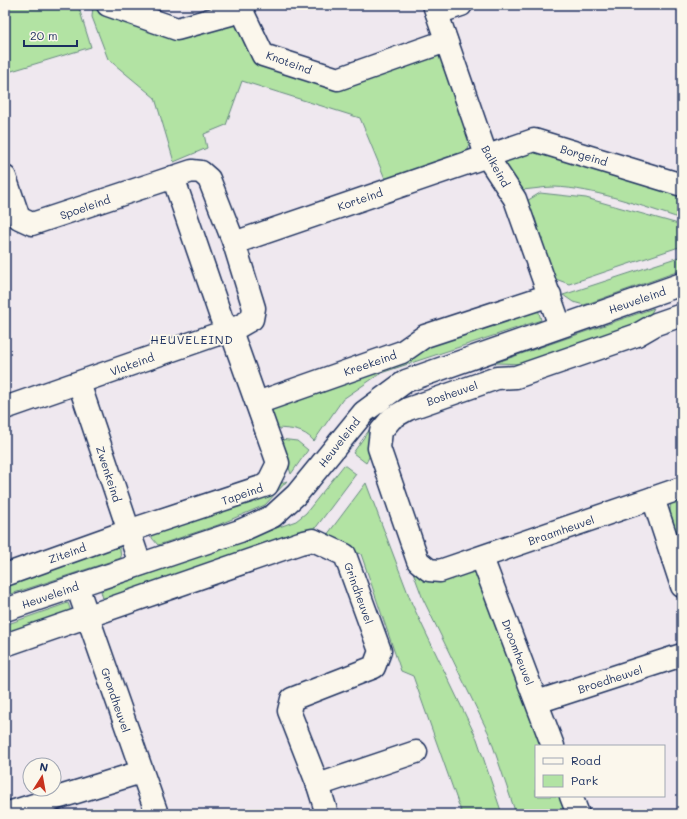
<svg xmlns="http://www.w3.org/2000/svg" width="687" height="819" viewBox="0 0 687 819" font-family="Mali,sans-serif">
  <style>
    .green { fill: #b2e3a3; stroke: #668980 }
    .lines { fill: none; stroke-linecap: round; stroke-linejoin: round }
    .minor-casing { stroke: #1b2f5e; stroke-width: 25 }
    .minor { stroke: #fbf7ec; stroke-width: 22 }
    .labels { text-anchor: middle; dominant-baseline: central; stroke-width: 3.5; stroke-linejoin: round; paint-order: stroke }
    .street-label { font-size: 11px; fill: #1b2f5e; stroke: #fbf7ec }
    .neighbourhood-label { font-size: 12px; letter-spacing: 1px; fill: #1b2f5e; stroke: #fbf7ec }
  </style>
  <rect width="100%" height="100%" fill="#efe8ef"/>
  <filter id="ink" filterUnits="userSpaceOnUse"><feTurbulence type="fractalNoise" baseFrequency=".025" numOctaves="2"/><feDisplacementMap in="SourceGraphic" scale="8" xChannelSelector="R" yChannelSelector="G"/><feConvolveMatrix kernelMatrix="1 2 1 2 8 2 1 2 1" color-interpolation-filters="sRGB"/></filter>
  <g filter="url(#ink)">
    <g class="green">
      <path d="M 5,5 L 78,5 L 91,47 L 5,73 Z"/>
      <path d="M 93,5 L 183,36 L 239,19 L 256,60 L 339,86 L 441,54 L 471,138 L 467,154 L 386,181 L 360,118 L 242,81 L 226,125 L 204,134 L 207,148 L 174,162 L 155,98 L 108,59 L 92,17 Z"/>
      <path d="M 534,145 L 682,193 L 682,219 C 644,207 594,188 554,187 C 542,187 530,190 518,190 L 503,167 L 506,157 Z"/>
      <path d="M 540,193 L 586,198 L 682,225 L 682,247 L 676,248 L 569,284 L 553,278 L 535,218 L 525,202 Z"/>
      <path d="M 682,256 L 682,270 L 584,305 L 573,302 L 563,295 Z"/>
      <path d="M 537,305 L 541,320 L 381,373 L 343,399 L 314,441 C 303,429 292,429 276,428 L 269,406 L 426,343 Z"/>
      <path d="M 654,308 L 647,320 L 524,364 L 495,363 Z"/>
      <path d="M 372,426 L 373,449 L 366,463 L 353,453 Z"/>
      <path d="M 280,439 L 297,441 L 308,450 L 291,474 Z"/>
      <path d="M 344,465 L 356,474 L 311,534 L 104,603 L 101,591 L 296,521 L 306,513 Z"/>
      <path d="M 287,481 L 265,505 L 218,525 L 158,545 L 152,538 L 154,529 Z"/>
      <path d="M 366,483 L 412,604 L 477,739 L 502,814 L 462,814 L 413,676 L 401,671 L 361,554 L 324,539 Z"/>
      <path d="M 682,494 L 682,549 L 670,512 L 671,498 Z"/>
      <path d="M 119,541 L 121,558 L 5,596 L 5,580 Z"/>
      <path d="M 407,556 L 426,573 L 477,565 L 543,746 L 536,746 L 536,796 L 561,796 L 567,814 L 516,814 L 489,734 L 423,599 Z"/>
      <path d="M 68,603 L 72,614 L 5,637 L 5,625 Z"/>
    </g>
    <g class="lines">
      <g class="minor-casing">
        <g id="minor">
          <path d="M 108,5 L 177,29 L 242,11 L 263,55 L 338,79 L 446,41"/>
          <path d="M 434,5 L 486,155 L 515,199 L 560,326"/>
          <path d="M 437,13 L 461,5"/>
          <path d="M 5,177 L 19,218 L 32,224 L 192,171 L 201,172 L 209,179 L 234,243 L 254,308 L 252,319 L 231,331 L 215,335 L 5,408"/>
          <path d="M 234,243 L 534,140 L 682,185"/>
          <path d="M 682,315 L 656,324 L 637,335 L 516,377 L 497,378 L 408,409 L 392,418 L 381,431 L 379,448 L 418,561 L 429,570 L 440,571 L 682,488"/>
          <path d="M 79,383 L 140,564"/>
          <path d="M 257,403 L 402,352 L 425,336 L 550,295"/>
          <path d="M 653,498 L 682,586"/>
          <path d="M 482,558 L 553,746"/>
          <path d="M 5,575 L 128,531 L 267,485 L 278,463 L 231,331 L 222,320 L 173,177"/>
          <path d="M 77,586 L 157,814"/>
          <path d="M 5,610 L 240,531 L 273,516 L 297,494 L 364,412 L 406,381 L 682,284"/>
          <path d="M 5,645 L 300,543 L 313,540 L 345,555 L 380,651 L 374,667 L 292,699 L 289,711 L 318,785 L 327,814"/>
          <path d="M 537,702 L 682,655"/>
          <path d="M 318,785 L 416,752"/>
          <path d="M 571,796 L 578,814"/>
          <path d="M 5,814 L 141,772"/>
        </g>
      </g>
      <use href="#minor" class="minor"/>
    </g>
  </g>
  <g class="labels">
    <g class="street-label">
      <text transform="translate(289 62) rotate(20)">Knoteind</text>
      <text transform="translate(584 155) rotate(17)">Borgeind</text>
      <text transform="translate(496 166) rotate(61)">Balkeind</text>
      <text transform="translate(360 199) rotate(-19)">Korteind</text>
      <text transform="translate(85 207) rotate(-19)">Spoeleind</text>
      <text transform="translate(637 300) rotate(-19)">Heuveleind</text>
      <text transform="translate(370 363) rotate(-19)">Kreekeind</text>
      <text transform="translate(132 364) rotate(-20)">Vlakeind</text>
      <text transform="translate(452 393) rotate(-19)">Bosheuvel</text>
      <text transform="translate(339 442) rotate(-52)">Heuveleind</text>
      <text transform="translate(109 474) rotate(72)">Zwenkeind</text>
      <text transform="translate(242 494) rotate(-19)">Tapeind</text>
      <text transform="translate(561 530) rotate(-19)">Braamheuvel</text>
      <text transform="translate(67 553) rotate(-20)">Ziteind</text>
      <text transform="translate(359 593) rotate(70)">Grindheuvel</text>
      <text transform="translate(50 595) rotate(-19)">Heuveleind</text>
      <text transform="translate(518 652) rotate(69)">Droomheuvel</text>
      <text transform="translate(610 679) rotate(-18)">Broedheuvel</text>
      <text transform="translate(116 700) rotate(71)">Grondheuvel</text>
    </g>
    <g class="neighbourhood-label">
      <text x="192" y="339">HEUVELEIND</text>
    </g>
  </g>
  <rect width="687" height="819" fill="none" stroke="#fbf7ec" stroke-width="20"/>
  <rect x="10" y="10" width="667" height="799" fill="none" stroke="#1b2f5e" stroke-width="1.5" filter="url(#ink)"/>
  <rect x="535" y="745" width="130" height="52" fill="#fbf7ec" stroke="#a1a7b3"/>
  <rect x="543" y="758" width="20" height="6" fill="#fbf7ec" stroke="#a1a7b3"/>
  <text x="571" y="765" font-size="12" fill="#1b2f5e">Road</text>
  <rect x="543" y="775" width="20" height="12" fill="#b2e3a3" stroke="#a1a7b3"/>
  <text x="571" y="785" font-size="12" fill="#1b2f5e">Park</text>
  <g transform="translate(42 777) rotate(11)"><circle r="19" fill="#fbf7ec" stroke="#a1a7b3"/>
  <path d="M0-3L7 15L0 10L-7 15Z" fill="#c8321e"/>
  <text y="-6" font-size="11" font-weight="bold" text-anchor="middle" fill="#1b2f5e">N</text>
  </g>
  <path d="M24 40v6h53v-6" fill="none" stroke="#1b2f5e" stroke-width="2"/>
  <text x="30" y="40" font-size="12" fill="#1b2f5e" stroke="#fbf7ec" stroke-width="3" paint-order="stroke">20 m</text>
</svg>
